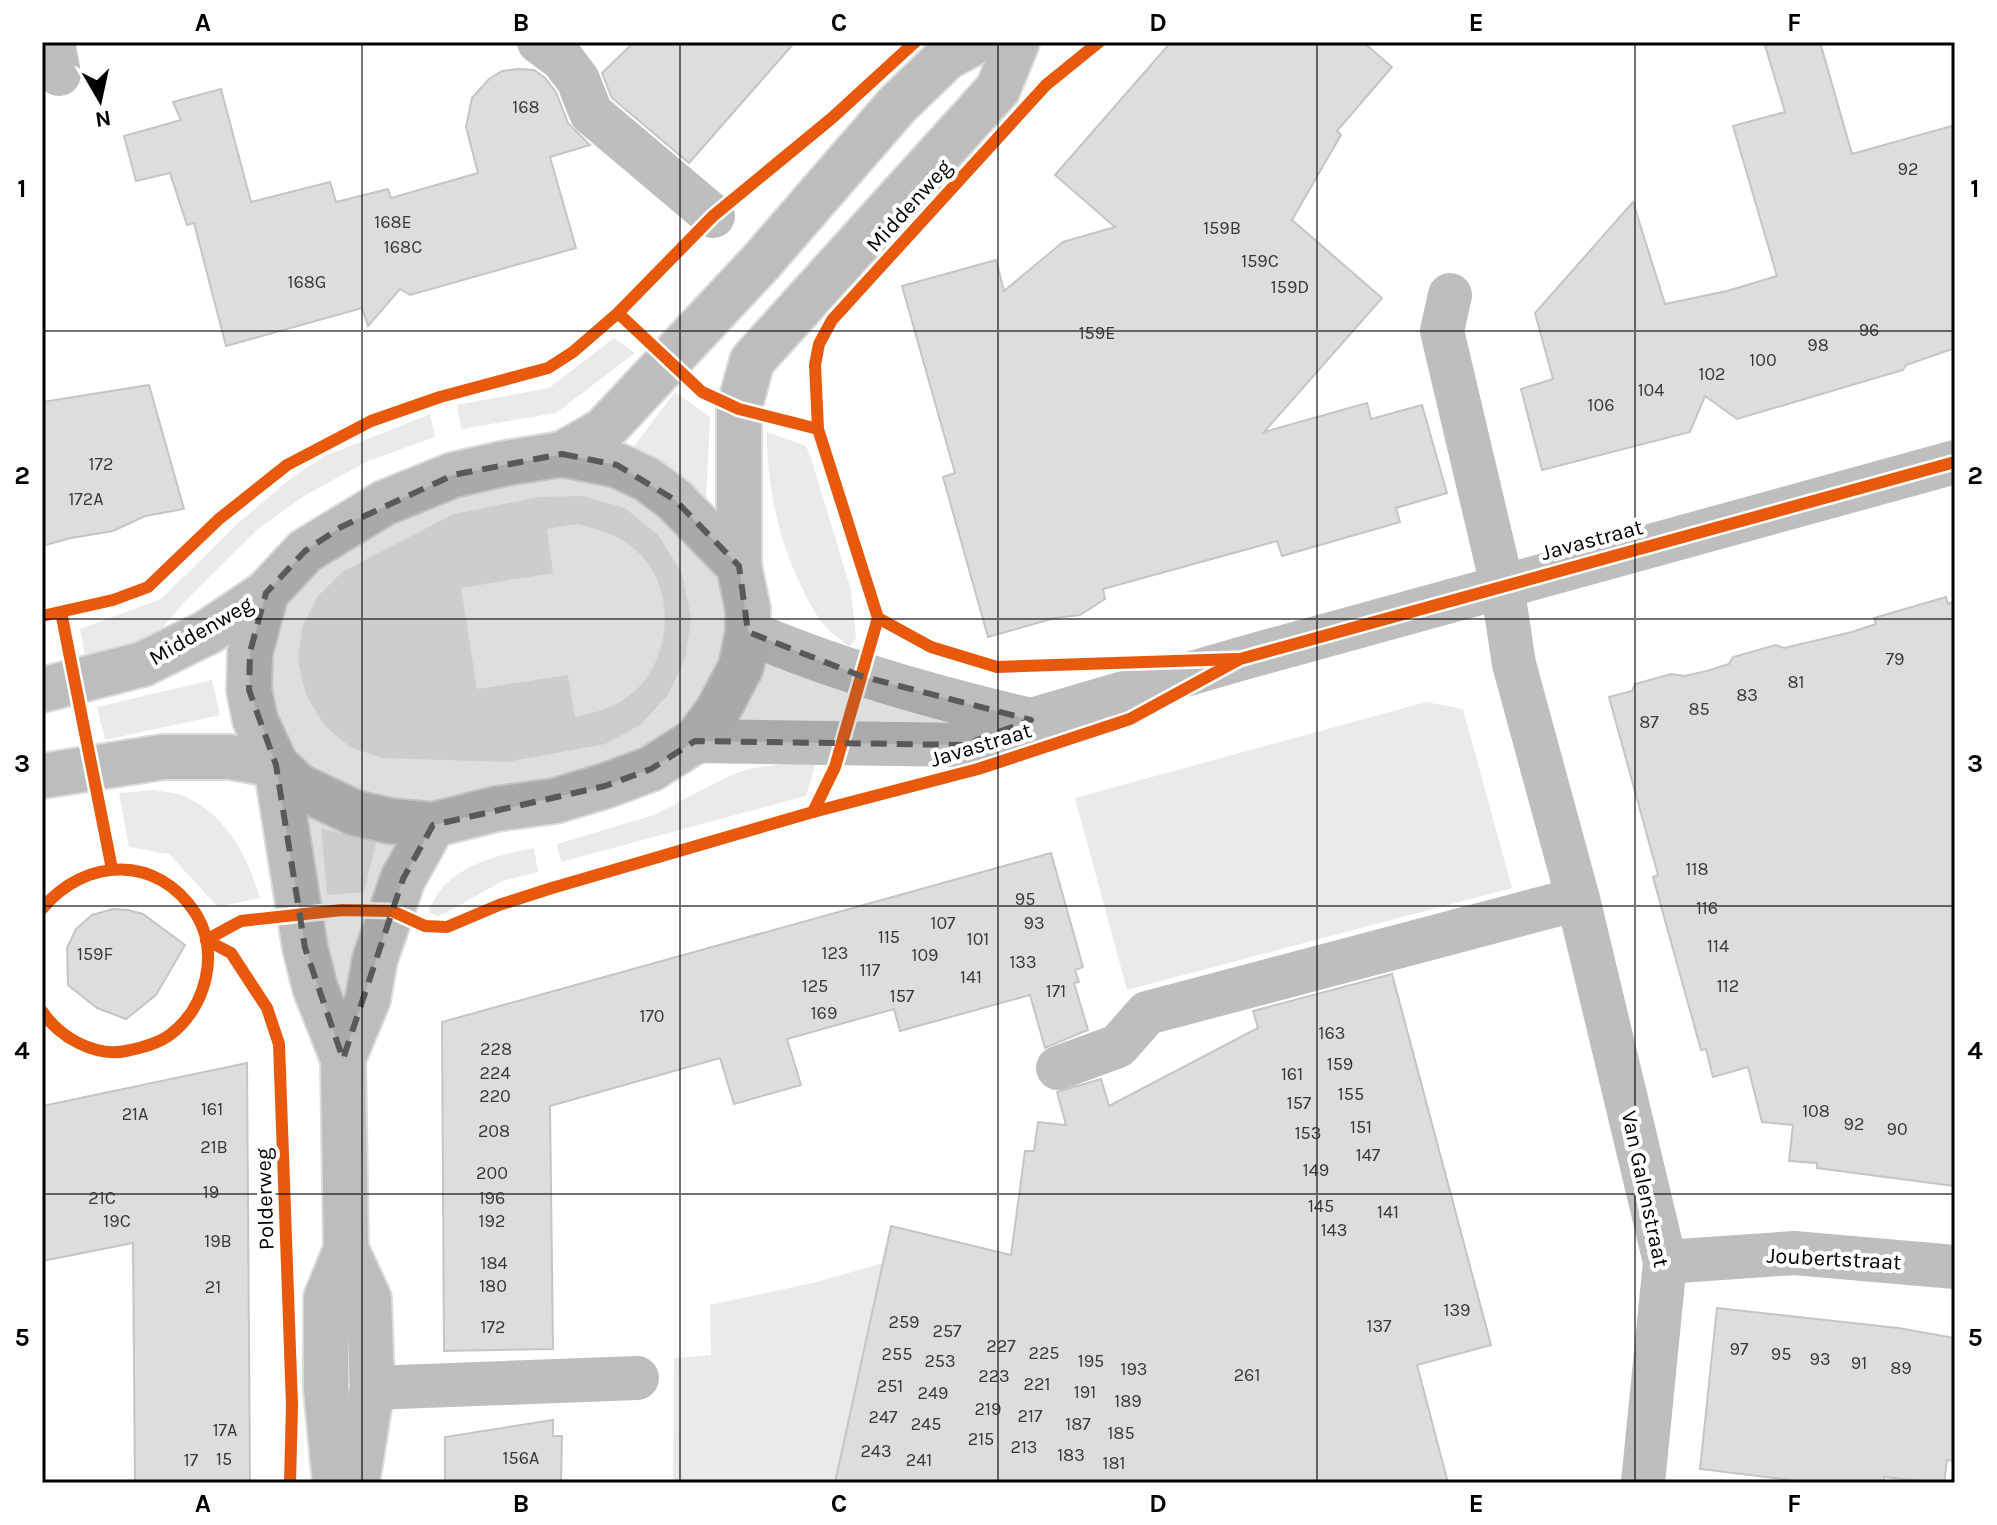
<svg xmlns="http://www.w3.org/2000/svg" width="1997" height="1525" viewBox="0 0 1997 1525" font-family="Karla,sans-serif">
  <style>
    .green { fill: #eaeaea; fill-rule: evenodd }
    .building { fill: #ddd; stroke: #c5c5c5; stroke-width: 2 }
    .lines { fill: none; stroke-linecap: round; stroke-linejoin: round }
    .major-casing { stroke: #dbdbdb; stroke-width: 48 }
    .minor { stroke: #bebebe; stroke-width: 44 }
    .major { stroke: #bdbdbd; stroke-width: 44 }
    .cycleway-casing { stroke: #fff; stroke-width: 17 }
    .cycleway { stroke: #e8590c; stroke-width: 12 }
    .marked { fill: #595959; fill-opacity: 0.2; stroke: #595959; stroke-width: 6; stroke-dasharray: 16 10; stroke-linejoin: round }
    .grid { fill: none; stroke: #000; stroke-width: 2; stroke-opacity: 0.55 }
    .labels { text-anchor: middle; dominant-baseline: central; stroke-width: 8; stroke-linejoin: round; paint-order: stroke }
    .number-label { font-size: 18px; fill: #373737 }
    .street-label { font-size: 22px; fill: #000; stroke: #fff }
    .neatline { fill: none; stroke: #000; stroke-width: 3 }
    .grid-label { font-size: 26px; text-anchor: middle; font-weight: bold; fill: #000 }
  </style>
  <rect width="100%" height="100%" fill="#fff"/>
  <g class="green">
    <path d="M 614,338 L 635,353 L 556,413 L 461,429 L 457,405 L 549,388 Z"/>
    <path d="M 675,392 L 710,417 L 706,499 L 634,446 Z"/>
    <path d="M 430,414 L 435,437 L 368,461 L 304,496 L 258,529 L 186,600 L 152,641 L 86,660 L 80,629 L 161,599 L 238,523 L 290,479 L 325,456 Z"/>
    <path d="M 767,432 L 806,446 L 812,461 L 851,590 L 856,639 L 849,647 C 839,638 825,628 818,617 C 784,563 766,494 767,432 Z"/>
    <path d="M 583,496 L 625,508 L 659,536 L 682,574 L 691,618 L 685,658 L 668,695 L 640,725 L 605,744 L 507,762 L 382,758 L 350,747 L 324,725 L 306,695 L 298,661 L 302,627 L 318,596 L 342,572 L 454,514 L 539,497 ZM 577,524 C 598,529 616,534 633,548 C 676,581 674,654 636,690 C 619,706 597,713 575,717 L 568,675 L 477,689 L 461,588 L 553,573 L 547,529 Z"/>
    <path d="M 212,680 L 220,715 L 105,740 L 97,707 Z"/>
    <path d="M 1426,702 L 1463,709 L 1512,888 L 1127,990 L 1075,798 Z"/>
    <path d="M 817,760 L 806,796 L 561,862 L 557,844 L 654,815 L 729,776 L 752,768 Z"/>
    <path d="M 154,790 C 166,792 180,793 190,799 C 229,819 248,858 260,898 L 218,907 L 169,854 L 129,847 L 119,793 Z"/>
    <path d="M 321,828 L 376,843 L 364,892 L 327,895 Z"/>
    <path d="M 534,848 L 538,872 L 502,881 L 446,913 L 437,916 L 430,913 L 429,909 C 433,902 437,894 442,888 C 465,863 502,854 534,848 Z"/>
    <path d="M 883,1263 L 835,1483 L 673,1483 L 674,1358 L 711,1355 L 710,1305 L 817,1282 Z"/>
  </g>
  <g class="building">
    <path d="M 634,42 L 795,42 L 689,163 L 612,98 L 602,73 Z"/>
    <path d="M 1171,42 L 1363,42 L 1392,67 L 1337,131 L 1341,135 L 1292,220 L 1382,298 L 1264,432 L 1367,403 L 1371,419 L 1422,405 L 1447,493 L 1396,508 L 1400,522 L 1282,556 L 1277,541 L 1103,589 L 1105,599 L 1080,615 L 1055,618 L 988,637 L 943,477 L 955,473 L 902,286 L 996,260 L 1004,291 L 1063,242 L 1115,227 L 1055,175 Z"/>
    <path d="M 1764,42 L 1820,42 L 1852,154 L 1955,125 L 1955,348 L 1906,365 L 1903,370 L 1737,419 L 1705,396 L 1690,432 L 1542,470 L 1521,389 L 1553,379 L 1535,313 L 1633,202 L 1665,304 L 1727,291 L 1777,276 L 1733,126 L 1785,112 Z"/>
    <path d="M 518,69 L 534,70 L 545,78 L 556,92 L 568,123 L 590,145 L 550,157 L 576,248 L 410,295 L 400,289 L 368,326 L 362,308 L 226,346 L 194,223 L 187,225 L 170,173 L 136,181 L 124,136 L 181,120 L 173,102 L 221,89 L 251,202 L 330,182 L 336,202 L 388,189 L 391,198 L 478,173 L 466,127 L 472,98 L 489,79 L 502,71 Z"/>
    <path d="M 149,385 L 184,509 L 145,516 L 113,531 L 71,538 L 42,546 L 42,402 Z"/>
    <path d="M 1946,597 L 1948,604 L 1955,601 L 1955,1186 L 1817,1168 L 1817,1163 L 1789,1161 L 1793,1125 L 1762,1122 L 1748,1067 L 1713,1077 L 1706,1049 L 1701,1050 L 1653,877 L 1658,875 L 1609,697 L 1632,691 L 1635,684 L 1671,674 L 1684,676 L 1707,671 L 1729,664 L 1733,657 L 1776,645 L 1784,648 L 1852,632 L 1876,624 L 1874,618 Z"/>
    <path d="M 1051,853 L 1083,967 L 1075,970 L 1079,982 L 1074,983 L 1088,1030 L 1045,1048 L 1030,995 L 900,1031 L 894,1009 L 787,1039 L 801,1085 L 734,1104 L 720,1058 L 550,1106 L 553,1349 L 444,1351 L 442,1022 Z"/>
    <path d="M 113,909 L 128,910 L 143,914 L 185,945 L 156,995 L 126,1019 L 97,1008 L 68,985 L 67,948 L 76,929 L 92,915 Z"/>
    <path d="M 1392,974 L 1491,1345 L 1417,1365 L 1448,1483 L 835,1483 L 891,1226 L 1011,1255 L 1025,1151 L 1034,1151 L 1038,1122 L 1066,1125 L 1057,1092 L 1101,1079 L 1109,1106 L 1258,1028 L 1253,1011 Z"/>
    <path d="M 247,1063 L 250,1483 L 135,1483 L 133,1243 L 42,1261 L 42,1106 Z"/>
    <path d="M 1717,1308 L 1898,1328 L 1955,1338 L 1955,1461 L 1947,1460 L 1944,1483 L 1884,1477 L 1883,1483 L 1816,1483 L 1700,1469 Z"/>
    <path d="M 553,1420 L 553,1436 L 562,1436 L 561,1483 L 445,1483 L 445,1437 Z"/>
  </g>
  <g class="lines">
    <g class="major-casing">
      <g id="major">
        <path d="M 562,454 L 617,465 L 647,479 L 675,500 L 739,566 L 748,609 L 748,632 L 741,667 L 717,712 L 695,741 L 651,769 L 605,786 L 555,801 L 496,809 L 433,825 L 390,821 L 355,813 L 298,786 L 276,765 L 255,720 L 249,690 L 250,652 L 266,593 L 305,551 L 384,503 L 453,475 L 506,463 Z"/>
        <path d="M 562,454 L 604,430 L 761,262 L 898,104 L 947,57 L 975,42"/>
        <path d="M 739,566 L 739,409 L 752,361 L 998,89 L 1017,42"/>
        <path d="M 42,690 L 143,664 L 208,632 L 266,593"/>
        <path d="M 276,765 L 305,948 L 315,988 L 343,1059 L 346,1249 L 326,1298 L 326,1389 L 335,1483"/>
        <path d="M 42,776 L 163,757 L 230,757 L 276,765"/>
        <path d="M 343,1059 L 368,999 L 375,959 L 403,879 L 433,825"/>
        <path d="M 346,1249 L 369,1299 L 372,1388 L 357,1483"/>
      </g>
    </g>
    <g class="minor">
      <path d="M 53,42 L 59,74"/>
      <path d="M 539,42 L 563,60 L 578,80 L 591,113 L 713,216"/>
      <path d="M 1450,295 L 1442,331 L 1502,585 L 1514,664 L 1578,899 L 1665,1262 L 1643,1483"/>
      <path d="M 748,632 C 839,671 935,698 1031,720"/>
      <path d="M 695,741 L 964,745 L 1031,720 L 1240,659 L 1955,462"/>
      <path d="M 1058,1068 L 1118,1046 L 1147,1013 L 1578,899"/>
      <path d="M 1665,1262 L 1794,1253 L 1955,1267"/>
      <path d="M 372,1388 L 637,1378"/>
    </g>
    <use href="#major" class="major"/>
    <g class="cycleway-casing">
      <g id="cycleway">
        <path d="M 618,313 L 702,392 L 739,409 L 818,429"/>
        <path d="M 61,612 L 112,869"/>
        <path d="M 42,616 L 113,600 L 148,587 L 219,519 L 287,465 L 371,421 L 440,397 L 548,368 L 573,352 L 618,313 L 713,216 L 832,118 L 915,42"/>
        <path d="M 878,618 L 931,647 L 997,667 L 1236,659"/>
        <path d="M 813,812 L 835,767 L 878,618 L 818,429 L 815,365 L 819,344 L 832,320 L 1046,85 L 1099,42"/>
        <path d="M 42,909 C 85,857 158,854 196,914 C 220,953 206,1007 171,1034 C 158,1044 141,1048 126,1051 C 94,1057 59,1037 42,1011"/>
        <path d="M 206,940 L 241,921 L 342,910 L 392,911 L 425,926 L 447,927 L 499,905 L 552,888 L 813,812 L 978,769 L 1130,719 L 1240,659 L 1955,462"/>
        <path d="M 206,940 L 231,953 L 267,1008 L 279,1044 L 292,1405 L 290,1483"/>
      </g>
    </g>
    <use href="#cycleway" class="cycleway"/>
  </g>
  <path class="marked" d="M 562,454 L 617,465 L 675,500 L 739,566 L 748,632 L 861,676 L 1031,720 L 964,745 L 695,741 L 651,769 L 605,786 L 433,825 L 403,879 L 343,1059 L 305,948 L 276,765 L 249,690 L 250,652 L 266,593 L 305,551 L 341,527 L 453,475 Z"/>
  <path class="grid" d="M 362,42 L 362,1483M 680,42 L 680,1483M 998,42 L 998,1483M 1317,42 L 1317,1483M 1635,42 L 1635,1483M 42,331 L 1955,331M 42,619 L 1955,619M 42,906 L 1955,906M 42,1194 L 1955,1194"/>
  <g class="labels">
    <g class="number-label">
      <text x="526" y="107">168</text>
      <text x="1908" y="169">92</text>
      <text x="393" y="222">168E</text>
      <text x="1222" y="228">159B</text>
      <text x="403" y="247">168C</text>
      <text x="1260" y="261">159C</text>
      <text x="307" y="282">168G</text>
      <text x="1290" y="287">159D</text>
      <text x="1869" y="330">96</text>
      <text x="1097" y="333">159E</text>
      <text x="1818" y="345">98</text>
      <text x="1763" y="360">100</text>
      <text x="1712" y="374">102</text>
      <text x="1651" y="390">104</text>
      <text x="1601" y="405">106</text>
      <text x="101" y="464">172</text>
      <text x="86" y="499">172A</text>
      <text x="1895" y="659">79</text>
      <text x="1796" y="682">81</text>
      <text x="1747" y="695">83</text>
      <text x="1699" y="709">85</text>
      <text x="1649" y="722">87</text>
      <text x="1697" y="869">118</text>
      <text x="1025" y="899">95</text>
      <text x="1707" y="908">116</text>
      <text x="943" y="923">107</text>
      <text x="1034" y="923">93</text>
      <text x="889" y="937">115</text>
      <text x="978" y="939">101</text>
      <text x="1718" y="946">114</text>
      <text x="835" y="953">123</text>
      <text x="95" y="954">159F</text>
      <text x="925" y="955">109</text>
      <text x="1023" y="962">133</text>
      <text x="870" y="970">117</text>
      <text x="971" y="977">141</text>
      <text x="815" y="986">125</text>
      <text x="1728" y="986">112</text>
      <text x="1056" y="991">171</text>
      <text x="902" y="996">157</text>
      <text x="824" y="1013">169</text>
      <text x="652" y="1016">170</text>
      <text x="1332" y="1033">163</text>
      <text x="496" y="1049">228</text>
      <text x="1340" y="1064">159</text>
      <text x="495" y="1073">224</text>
      <text x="1292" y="1074">161</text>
      <text x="1351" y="1094">155</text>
      <text x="495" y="1096">220</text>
      <text x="1299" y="1103">157</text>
      <text x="212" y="1109">161</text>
      <text x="1816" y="1111">108</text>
      <text x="135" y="1114">21A</text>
      <text x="1854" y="1124">92</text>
      <text x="1361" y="1127">151</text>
      <text x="1897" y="1129">90</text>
      <text x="494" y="1131">208</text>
      <text x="1308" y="1133">153</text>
      <text x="214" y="1147">21B</text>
      <text x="1368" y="1155">147</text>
      <text x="1316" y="1170">149</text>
      <text x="492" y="1173">200</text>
      <text x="211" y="1192">19</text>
      <text x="102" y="1198">21C</text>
      <text x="492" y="1198">196</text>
      <text x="1321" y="1206">145</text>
      <text x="1388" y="1212">141</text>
      <text x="117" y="1221">19C</text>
      <text x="492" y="1221">192</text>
      <text x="1334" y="1230">143</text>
      <text x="218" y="1241">19B</text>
      <text x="494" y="1263">184</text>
      <text x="493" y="1286">180</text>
      <text x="213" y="1287">21</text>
      <text x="1457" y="1310">139</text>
      <text x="904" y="1322">259</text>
      <text x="1379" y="1326">137</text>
      <text x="493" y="1327">172</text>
      <text x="947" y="1331">257</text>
      <text x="1001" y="1346">227</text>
      <text x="1739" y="1349">97</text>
      <text x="1044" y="1353">225</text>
      <text x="897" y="1354">255</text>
      <text x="1781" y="1354">95</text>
      <text x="1820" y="1359">93</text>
      <text x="940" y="1361">253</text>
      <text x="1091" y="1361">195</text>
      <text x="1859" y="1363">91</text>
      <text x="1901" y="1368">89</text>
      <text x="1134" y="1369">193</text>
      <text x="1247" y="1375">261</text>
      <text x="994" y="1376">223</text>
      <text x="1037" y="1384">221</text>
      <text x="890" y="1386">251</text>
      <text x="1085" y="1392">191</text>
      <text x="933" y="1393">249</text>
      <text x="1128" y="1401">189</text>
      <text x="988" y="1409">219</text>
      <text x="1030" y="1416">217</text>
      <text x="883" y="1417">247</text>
      <text x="926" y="1424">245</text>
      <text x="1078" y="1424">187</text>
      <text x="225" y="1430">17A</text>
      <text x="1121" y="1433">185</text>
      <text x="981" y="1439">215</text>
      <text x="1024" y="1447">213</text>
      <text x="876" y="1451">243</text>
      <text x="1071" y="1455">183</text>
      <text x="521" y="1458">156A</text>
      <text x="224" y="1459">15</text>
      <text x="191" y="1460">17</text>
      <text x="919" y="1460">241</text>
      <text x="1114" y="1463">181</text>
    </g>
    <g class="street-label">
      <text transform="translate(909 206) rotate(-48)">Middenweg</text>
      <text transform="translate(1592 540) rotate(-15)">Javastraat</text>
      <text transform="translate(201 631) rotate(-30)">Middenweg</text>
      <text transform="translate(981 745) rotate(-17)">Javastraat</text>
      <text transform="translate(1645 1189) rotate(78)">Van Galenstraat</text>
      <text transform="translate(265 1199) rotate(-92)">Polderweg</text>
      <text transform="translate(1834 1259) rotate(3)">Joubertstraat</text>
    </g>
  </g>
  <rect width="1997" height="1525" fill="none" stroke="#ffffff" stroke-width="88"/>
  <g transform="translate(100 100) rotate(171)" stroke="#ffffff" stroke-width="6" paint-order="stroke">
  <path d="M0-6L14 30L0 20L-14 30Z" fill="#000000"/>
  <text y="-12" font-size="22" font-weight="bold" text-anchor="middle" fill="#000000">N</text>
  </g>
  <rect x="44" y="44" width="1909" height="1437" class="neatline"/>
  <g class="grid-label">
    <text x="203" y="31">A</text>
    <text x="521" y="31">B</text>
    <text x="839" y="31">C</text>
    <text x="1158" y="31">D</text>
    <text x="1476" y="31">E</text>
    <text x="1794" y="31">F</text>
    <text x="22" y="197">1</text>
    <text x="1975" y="197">1</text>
    <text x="22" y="484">2</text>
    <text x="1975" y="484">2</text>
    <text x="22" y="772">3</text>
    <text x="1975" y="772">3</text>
    <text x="22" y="1059">4</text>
    <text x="1975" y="1059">4</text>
    <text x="22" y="1346">5</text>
    <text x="1975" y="1346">5</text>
    <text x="203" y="1512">A</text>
    <text x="521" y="1512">B</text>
    <text x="839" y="1512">C</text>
    <text x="1158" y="1512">D</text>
    <text x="1476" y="1512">E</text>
    <text x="1794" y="1512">F</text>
  </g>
</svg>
